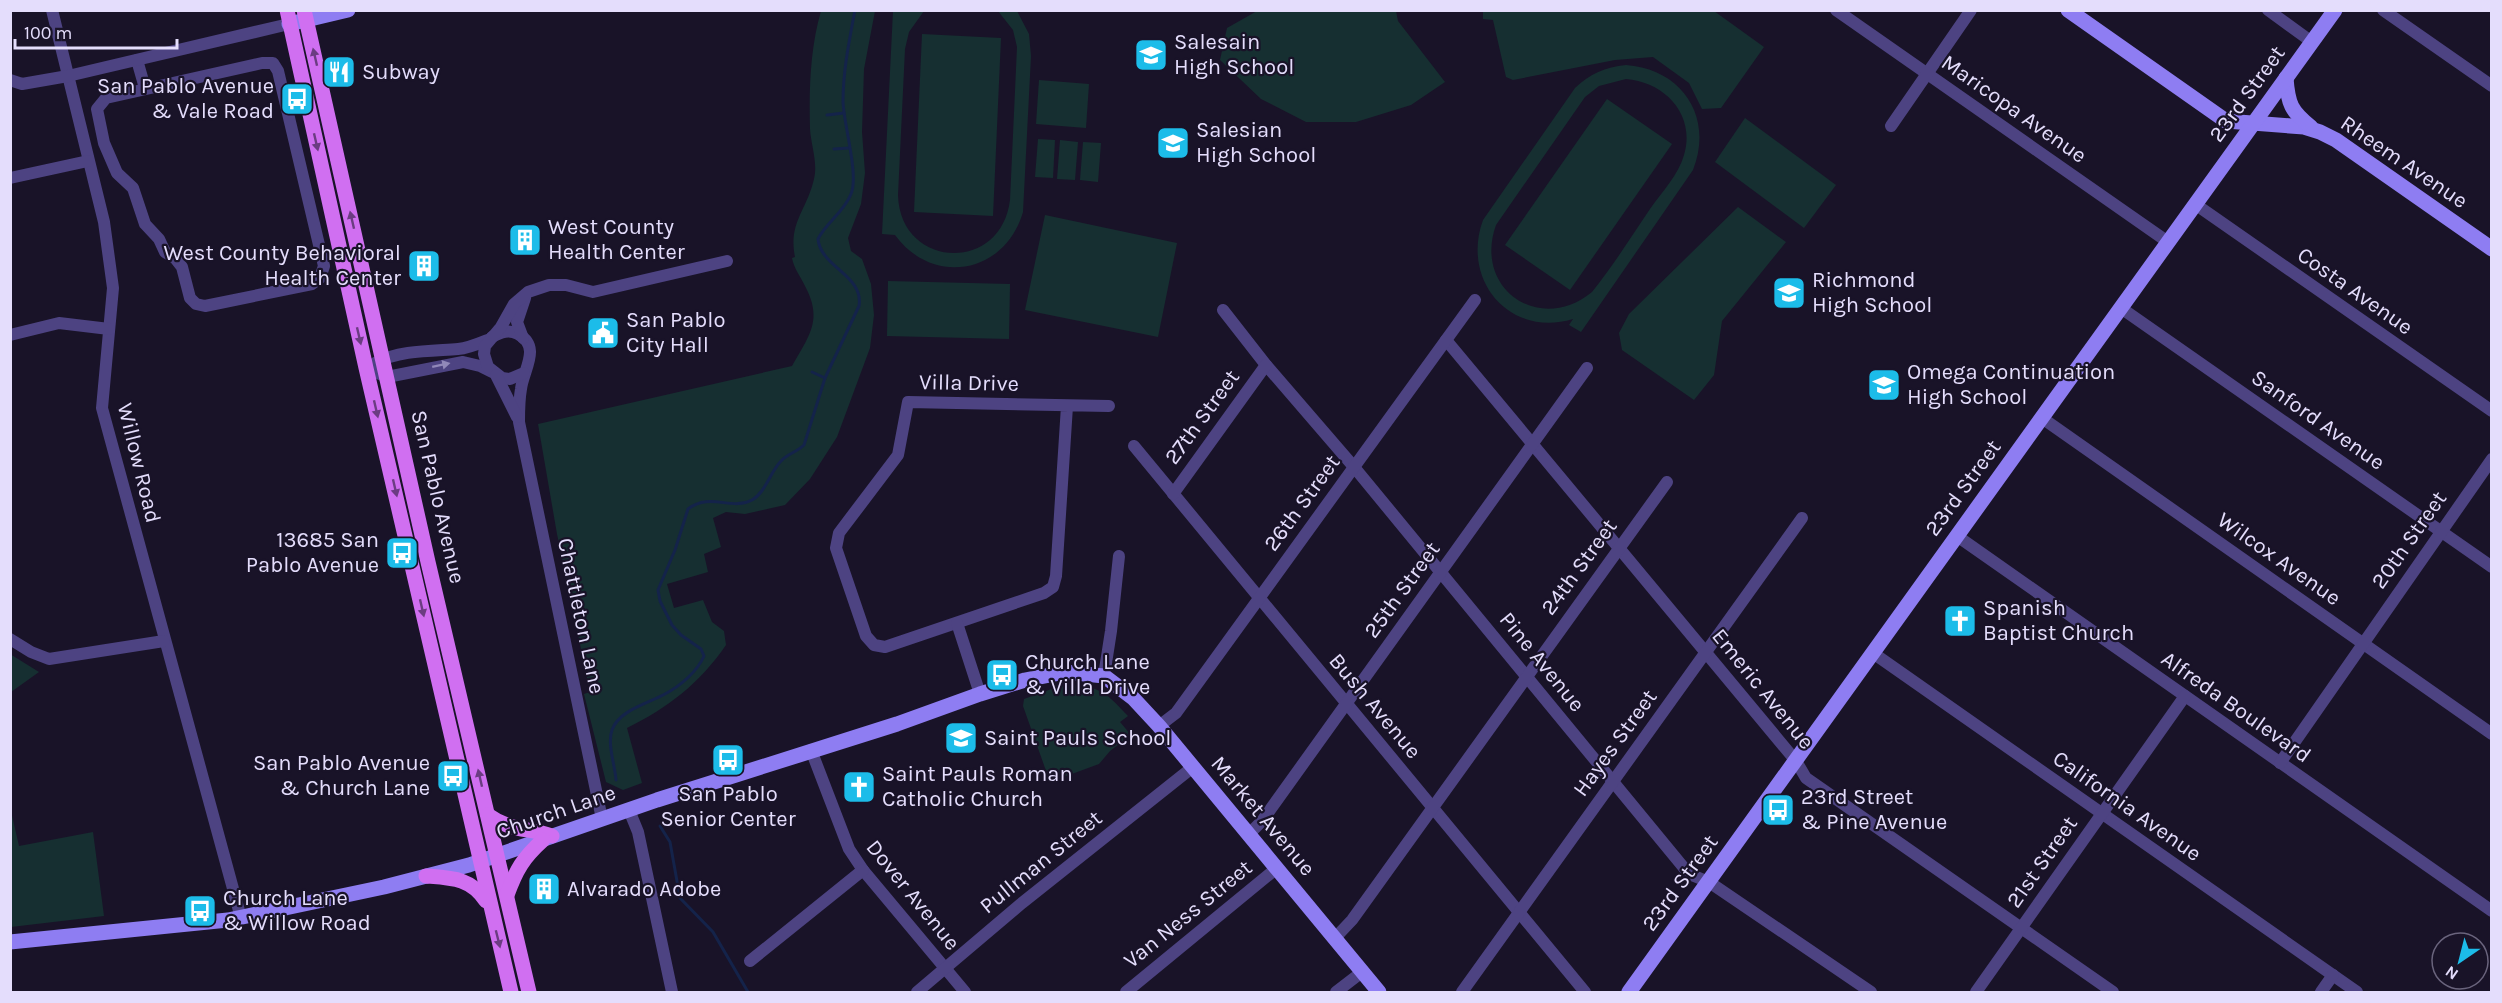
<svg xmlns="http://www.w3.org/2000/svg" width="2502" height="1003" viewBox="0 0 2502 1003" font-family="Karla,sans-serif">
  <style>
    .green { fill: #162f31; fill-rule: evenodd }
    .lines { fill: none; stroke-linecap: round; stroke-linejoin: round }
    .stream { stroke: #14234a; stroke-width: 3 }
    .street { stroke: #4d4382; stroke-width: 12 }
    .secondary { stroke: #8e7df2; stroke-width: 15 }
    .primary { stroke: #d06ff1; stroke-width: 15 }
    .oneway { fill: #6b3c82 }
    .oneway2 { fill: #9188b9 }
    .labels { text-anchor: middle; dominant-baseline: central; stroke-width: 4.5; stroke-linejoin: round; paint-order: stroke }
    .poi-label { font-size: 22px; fill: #e4ddfc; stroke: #191328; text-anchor: start }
    .street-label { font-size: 22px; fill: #e4ddfc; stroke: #191328 }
  </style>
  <rect width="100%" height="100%" fill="#191328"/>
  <g class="green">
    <path d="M 1483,10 L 1714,11 L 1764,47 L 1721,108 L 1702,109 L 1689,83 L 1653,57 L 1615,60 L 1513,80 L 1506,77 L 1493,20 L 1483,19 Z"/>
    <path d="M 821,11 L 875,11 L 864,69 L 862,132 L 865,173 L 861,204 L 848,238 L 851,251 L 862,259 L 871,284 L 874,315 L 870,348 L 837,437 L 810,479 L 785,505 L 745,514 L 726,512 L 713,518 L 721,547 L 704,554 L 708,572 L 667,584 L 674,608 L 703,600 L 712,622 L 724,631 L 726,645 C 699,684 669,707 627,728 L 642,783 L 623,790 L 606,782 L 584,694 L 590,692 L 557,534 L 538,424 L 792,366 C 808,337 823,321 806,288 C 801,277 794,269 792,258 L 795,257 C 788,223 807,210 814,179 C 818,163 811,145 810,129 C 809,89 810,49 821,11 Z"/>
    <path d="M 893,11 L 924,11 L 909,32 L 905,49 L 898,195 C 900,269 1001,274 1010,200 L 1017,47 L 1013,30 L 998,11 L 1017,11 L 1029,34 L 1031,56 L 1023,212 C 1005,274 933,287 895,235 L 882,234 Z"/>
    <path d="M 1257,11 L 1396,11 L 1398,21 L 1445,82 L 1411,105 L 1356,122 L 1306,122 L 1261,99 L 1220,60 L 1227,28 Z"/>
    <path d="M 922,34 L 1001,38 L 993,216 L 914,212 Z"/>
    <path d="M 1626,65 C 1682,69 1714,117 1693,170 L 1581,332 L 1569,325 L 1573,319 C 1509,338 1461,280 1483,220 L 1575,88 C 1590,74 1605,67 1626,65 ZM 1626,79 C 1665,82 1696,115 1684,155 C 1679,174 1662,192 1650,209 C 1631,237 1613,266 1592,292 C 1540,335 1473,289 1496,225 L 1585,97 L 1599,86 Z"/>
    <path d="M 1039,80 L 1089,84 L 1086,128 L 1036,124 Z"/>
    <path d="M 1607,99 L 1672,144 L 1570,290 L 1505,245 Z"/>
    <path d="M 1745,118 L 1836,185 L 1804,228 L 1715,162 Z"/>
    <path d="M 1038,139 L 1055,140 L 1053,178 L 1035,177 Z"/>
    <path d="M 1060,140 L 1078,142 L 1075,180 L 1057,179 Z"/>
    <path d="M 1083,142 L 1101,143 L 1098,182 L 1080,180 Z"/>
    <path d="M 1738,207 L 1786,242 L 1722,321 L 1714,375 L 1694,400 L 1622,350 L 1619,333 L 1629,314 Z"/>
    <path d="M 1045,215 L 1177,243 L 1158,337 L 1025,310 Z"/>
    <path d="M 888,281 L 1010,284 L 1009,339 L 887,336 Z"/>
    <path d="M 10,654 L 39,672 L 11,692 L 10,692 Z"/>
    <path d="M 1073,685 C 1102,687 1108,695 1128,716 L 1120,722 L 1131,735 L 1110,751 L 1099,764 L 1050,782 L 1023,706 L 1024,699 L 1057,687 Z"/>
    <path d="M 11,811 L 19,846 L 93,832 L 104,916 L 11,927 Z"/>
  </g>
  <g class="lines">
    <g class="stream">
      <path d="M 827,115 L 844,113"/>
      <path d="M 834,149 L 849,148"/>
      <path d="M 812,372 L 825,378"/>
      <path d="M 616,780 C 615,765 607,744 612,730 C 619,710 649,703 665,694 C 680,686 697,672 704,656 L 701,649 L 681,635 L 672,625 L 660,601 L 658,590 L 675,550 L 688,509 C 710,492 732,511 752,500 C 766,492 770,472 781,461 C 787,454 797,452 804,445 L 825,378 L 859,306 C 864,275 821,268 818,239 C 826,223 844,212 851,194 C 859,175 844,126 843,102 C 843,71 849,42 855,10"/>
      <path d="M 660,826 L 670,842 L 680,898 L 713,932 L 748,992"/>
    </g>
    <g class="street">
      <path d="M 52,10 L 104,222 L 113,288 L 102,408 L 241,918"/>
      <path d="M 1836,10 L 2168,242"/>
      <path d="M 2268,10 L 2312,42"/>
      <path d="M 2383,10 L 2492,86"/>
      <path d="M 137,60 L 145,88"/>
      <path d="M 262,63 L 273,63 L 278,71 L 324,266 L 320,278 L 312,284 L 205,306 L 196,304 L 190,298 L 182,267 L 175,258 L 165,252 L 159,239 L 145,224 L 133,188 L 117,173 L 104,143 L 97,109 L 106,98 Z"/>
      <path d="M 10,80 L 22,84 L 68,76 L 289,24"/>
      <path d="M 1891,126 L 1971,10"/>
      <path d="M 10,178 L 88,161"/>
      <path d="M 2195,204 L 2492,411"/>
      <path d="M 2121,308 L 2492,567"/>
      <path d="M 1223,310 L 1266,365 L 1354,467 L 1689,874 L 1709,882 L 1871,992"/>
      <path d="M 10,335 L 59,323 L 109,329"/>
      <path d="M 492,337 C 501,332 509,329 518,334 C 542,347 523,370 521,389 C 519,400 519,411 519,422 L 602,819"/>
      <path d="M 523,338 L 517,322 L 525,298"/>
      <path d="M 1446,340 L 1796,761 L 1806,778 L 2113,992"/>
      <path d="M 375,363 C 400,350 431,351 458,349 C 469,348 480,343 490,339"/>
      <path d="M 366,368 L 387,377 L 463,362 L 480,366 L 492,372"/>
      <path d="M 524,373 L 510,379 L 502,378 L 488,367 L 484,354 L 485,346 L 501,327 L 514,304 L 528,292 L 549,285 L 566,285 L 593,292 L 727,261"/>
      <path d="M 496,375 L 517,417"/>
      <path d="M 1067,406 L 1056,576 L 1053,587 L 1044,593 L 885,647 L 874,645 L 866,636 L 836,548 L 839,533 L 898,455 L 908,402 L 1109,406"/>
      <path d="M 2042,418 L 2492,734"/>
      <path d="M 1134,446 L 1585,992"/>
      <path d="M 1173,494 L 1266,365"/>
      <path d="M 1957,536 L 2492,911"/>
      <path d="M 957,623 L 980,694"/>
      <path d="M 10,639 L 31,652 L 49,659 L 164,641"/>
      <path d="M 1873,653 L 2357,992"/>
      <path d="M 1104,676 L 1111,631 L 1119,556"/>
      <path d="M 1159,726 L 1176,713 L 1475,300"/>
      <path d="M 811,750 L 849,849 L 863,870 L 965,992"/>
      <path d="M 2280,763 L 2492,459"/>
      <path d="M 629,810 L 638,832 L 672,992"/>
      <path d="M 1249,834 L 1262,821 L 1587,368"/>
      <path d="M 1335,938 L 1352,920 L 1667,482"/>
      <path d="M 750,961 L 863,870"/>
      <path d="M 917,992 L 1022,903 L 1193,767"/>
      <path d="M 1126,992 L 1277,868"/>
      <path d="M 1336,992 L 1362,972"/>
      <path d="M 1462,992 L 1802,518"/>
      <path d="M 1976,992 L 2185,696"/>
      <path d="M 2321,992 L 2333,975"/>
    </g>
    <g class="secondary">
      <path d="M 2068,10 L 2226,121 L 2304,127 L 2320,132 L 2336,140 L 2492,249"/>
      <path d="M 289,24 L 348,10"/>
      <path d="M 2286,78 C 2288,104 2291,111 2311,127"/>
      <path d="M 10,942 L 228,920 L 384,887 L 469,865 L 657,800 L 897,724 L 980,694 L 1025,680 L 1065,672 L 1104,676 L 1133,698 L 1159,726 L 1379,992"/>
      <path d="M 1629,992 L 2335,10"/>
    </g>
    <g class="primary">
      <path d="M 287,10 L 366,368 L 511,992"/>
      <path d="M 304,10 L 428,562 L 529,992"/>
      <path d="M 488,815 C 512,832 526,827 552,836"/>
      <path d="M 426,876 C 452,878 471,878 486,901"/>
      <path d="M 507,895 C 516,870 523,858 543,840"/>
    </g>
  </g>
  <defs><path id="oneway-solid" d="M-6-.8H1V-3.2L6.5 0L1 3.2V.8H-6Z" transform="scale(1.5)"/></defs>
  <g class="oneway">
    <use href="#oneway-solid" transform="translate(315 57) rotate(-103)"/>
    <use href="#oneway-solid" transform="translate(316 142) rotate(77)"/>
    <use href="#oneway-solid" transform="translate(352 220) rotate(-103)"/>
    <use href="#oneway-solid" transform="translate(359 336) rotate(77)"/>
    <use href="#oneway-solid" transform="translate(376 409) rotate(77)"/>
    <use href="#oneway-solid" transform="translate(395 488) rotate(77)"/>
    <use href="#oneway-solid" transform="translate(422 608) rotate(77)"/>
    <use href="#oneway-solid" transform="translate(480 778) rotate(-103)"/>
    <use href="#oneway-solid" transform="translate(498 939) rotate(76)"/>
  </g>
  <use class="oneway2" href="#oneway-solid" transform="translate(441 365) rotate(-12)"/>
  <defs>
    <g id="school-square" transform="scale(1.725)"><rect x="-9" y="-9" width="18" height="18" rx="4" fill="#1cbce9" stroke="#191328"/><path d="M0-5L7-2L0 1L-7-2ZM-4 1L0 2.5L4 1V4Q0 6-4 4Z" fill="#fff"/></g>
    <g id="restaurant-square" transform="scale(1.725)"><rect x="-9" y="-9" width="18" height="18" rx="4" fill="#1cbce9" stroke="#191328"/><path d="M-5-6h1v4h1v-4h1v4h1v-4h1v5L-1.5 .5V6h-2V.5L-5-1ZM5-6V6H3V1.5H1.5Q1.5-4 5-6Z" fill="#fff"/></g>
    <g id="bus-square" transform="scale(1.725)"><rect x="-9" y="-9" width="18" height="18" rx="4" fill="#1cbce9" stroke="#191328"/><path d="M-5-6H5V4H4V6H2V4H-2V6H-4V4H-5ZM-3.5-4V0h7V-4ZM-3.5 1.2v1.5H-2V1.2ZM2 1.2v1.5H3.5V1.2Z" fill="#fff"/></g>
    <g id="building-square" transform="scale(1.725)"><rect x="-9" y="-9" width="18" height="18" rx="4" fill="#1cbce9" stroke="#191328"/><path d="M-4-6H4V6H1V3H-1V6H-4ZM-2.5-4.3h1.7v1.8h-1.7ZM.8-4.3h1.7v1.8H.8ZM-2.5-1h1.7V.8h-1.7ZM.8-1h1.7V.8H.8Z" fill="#fff"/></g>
    <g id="civic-square" transform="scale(1.725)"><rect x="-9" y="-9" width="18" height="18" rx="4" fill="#1cbce9" stroke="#191328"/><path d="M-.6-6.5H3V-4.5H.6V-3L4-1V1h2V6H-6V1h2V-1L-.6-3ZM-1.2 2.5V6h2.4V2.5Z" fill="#fff"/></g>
    <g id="church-square" transform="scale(1.725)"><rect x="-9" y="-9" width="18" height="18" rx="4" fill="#1cbce9" stroke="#191328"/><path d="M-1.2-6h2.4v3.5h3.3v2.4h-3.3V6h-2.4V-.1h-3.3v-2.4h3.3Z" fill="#fff"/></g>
  </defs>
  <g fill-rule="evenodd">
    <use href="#school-square" x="1151" y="55"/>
    <use href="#restaurant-square" x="339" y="72"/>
    <use href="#bus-square" x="297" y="99"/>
    <use href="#school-square" x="1173" y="143"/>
    <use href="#building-square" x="525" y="240"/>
    <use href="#building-square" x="424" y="266"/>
    <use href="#school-square" x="1789" y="293"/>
    <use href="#civic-square" x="603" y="333"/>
    <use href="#school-square" x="1884" y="385"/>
    <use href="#bus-square" x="402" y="553"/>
    <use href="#church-square" x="1960" y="621"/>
    <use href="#bus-square" x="1002" y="675"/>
    <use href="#school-square" x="961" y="738"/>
    <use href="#bus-square" x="728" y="760"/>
    <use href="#bus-square" x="453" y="776"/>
    <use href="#church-square" x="859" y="787"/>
    <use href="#bus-square" x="1778" y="810"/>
    <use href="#building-square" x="544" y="889"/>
    <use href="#bus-square" x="200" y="911"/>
  </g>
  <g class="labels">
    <g class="poi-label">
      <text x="1174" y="42">Salesain<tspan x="1174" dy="25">High School</tspan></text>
      <text x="362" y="72">Subway</text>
      <text x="274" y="86" text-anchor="end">San Pablo Avenue<tspan x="274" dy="25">&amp; Vale Road</tspan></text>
      <text x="1196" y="130">Salesian<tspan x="1196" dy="25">High School</tspan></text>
      <text x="548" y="227">West County<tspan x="548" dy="25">Health Center</tspan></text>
      <text x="401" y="253" text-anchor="end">West County Behavioral<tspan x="401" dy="25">Health Center</tspan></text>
      <text x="1812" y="280">Richmond<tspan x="1812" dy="25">High School</tspan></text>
      <text x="626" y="320">San Pablo<tspan x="626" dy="25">City Hall</tspan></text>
      <text x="1907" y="372">Omega Continuation<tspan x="1907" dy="25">High School</tspan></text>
      <text x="379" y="540" text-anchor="end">13685 San<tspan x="379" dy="25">Pablo Avenue</tspan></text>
      <text x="1983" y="608">Spanish<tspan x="1983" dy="25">Baptist Church</tspan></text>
      <text x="1025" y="662">Church Lane<tspan x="1025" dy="25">&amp; Villa Drive</tspan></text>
      <text x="984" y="738">Saint Pauls School</text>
      <text x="430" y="763" text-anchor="end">San Pablo Avenue<tspan x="430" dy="25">&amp; Church Lane</tspan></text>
      <text x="882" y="774">Saint Pauls Roman<tspan x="882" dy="25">Catholic Church</tspan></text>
      <text x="728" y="794" text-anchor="middle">San Pablo<tspan x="728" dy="25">Senior Center</tspan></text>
      <text x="1801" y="797">23rd Street<tspan x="1801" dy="25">&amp; Pine Avenue</tspan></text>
      <text x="567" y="889">Alvarado Adobe</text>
      <text x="223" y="898">Church Lane<tspan x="223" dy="25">&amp; Willow Road</tspan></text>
    </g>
    <g class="street-label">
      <text transform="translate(2247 94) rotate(-54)">23rd Street</text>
      <text transform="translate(2014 109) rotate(35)">Maricopa Avenue</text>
      <text transform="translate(2404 162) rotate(34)">Rheem Avenue</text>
      <text transform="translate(2355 291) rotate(35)">Costa Avenue</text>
      <text transform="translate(969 383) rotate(1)">Villa Drive</text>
      <text transform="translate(1202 417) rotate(-54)">27th Street</text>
      <text transform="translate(2318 420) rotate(35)">Sanford Avenue</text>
      <text transform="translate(139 463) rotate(76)">Willow Road</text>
      <text transform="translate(1963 488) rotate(-54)">23rd Street</text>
      <text transform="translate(438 497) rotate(77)">San Pablo Avenue</text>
      <text transform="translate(1302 503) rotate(-54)">26th Street</text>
      <text transform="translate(2409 540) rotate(-55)">20th Street</text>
      <text transform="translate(2279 559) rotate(35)">Wilcox Avenue</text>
      <text transform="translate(1579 567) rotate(-54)">24th Street</text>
      <text transform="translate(1402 590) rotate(-54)">25th Street</text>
      <text transform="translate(581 616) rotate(78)">Chattleton Lane</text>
      <text transform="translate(1542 662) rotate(51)">Pine Avenue</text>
      <text transform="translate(1763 689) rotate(51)">Emeric Avenue</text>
      <text transform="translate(1375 706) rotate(50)">Bush Avenue</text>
      <text transform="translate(2236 707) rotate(35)">Alfreda Boulevard</text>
      <text transform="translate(1615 743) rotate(-54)">Hayes Street</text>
      <text transform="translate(2127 806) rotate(35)">California Avenue</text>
      <text transform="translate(556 812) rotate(-19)">Church Lane</text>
      <text transform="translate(1263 816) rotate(50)">Market Avenue</text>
      <text transform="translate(1041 862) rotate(-39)">Pullman Street</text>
      <text transform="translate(2042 862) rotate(-55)">21st Street</text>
      <text transform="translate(1680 883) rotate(-54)">23rd Street</text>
      <text transform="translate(913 895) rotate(51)">Dover Avenue</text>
      <text transform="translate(1188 914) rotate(-39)">Van Ness Street</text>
    </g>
  </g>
  <rect width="2502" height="1003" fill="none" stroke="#e4ddfc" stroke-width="24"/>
  <g transform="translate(2460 961) rotate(215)"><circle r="28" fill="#191328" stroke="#6a647d" stroke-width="1.5"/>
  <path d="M0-4.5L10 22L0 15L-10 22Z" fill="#1cbce9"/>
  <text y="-9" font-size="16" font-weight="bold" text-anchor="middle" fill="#e4ddfc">N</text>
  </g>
  <path d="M15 39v9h162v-9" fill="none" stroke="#e4ddfc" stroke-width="3"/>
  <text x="24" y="39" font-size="18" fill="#e4ddfc" stroke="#191328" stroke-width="4.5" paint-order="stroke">100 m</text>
</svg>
